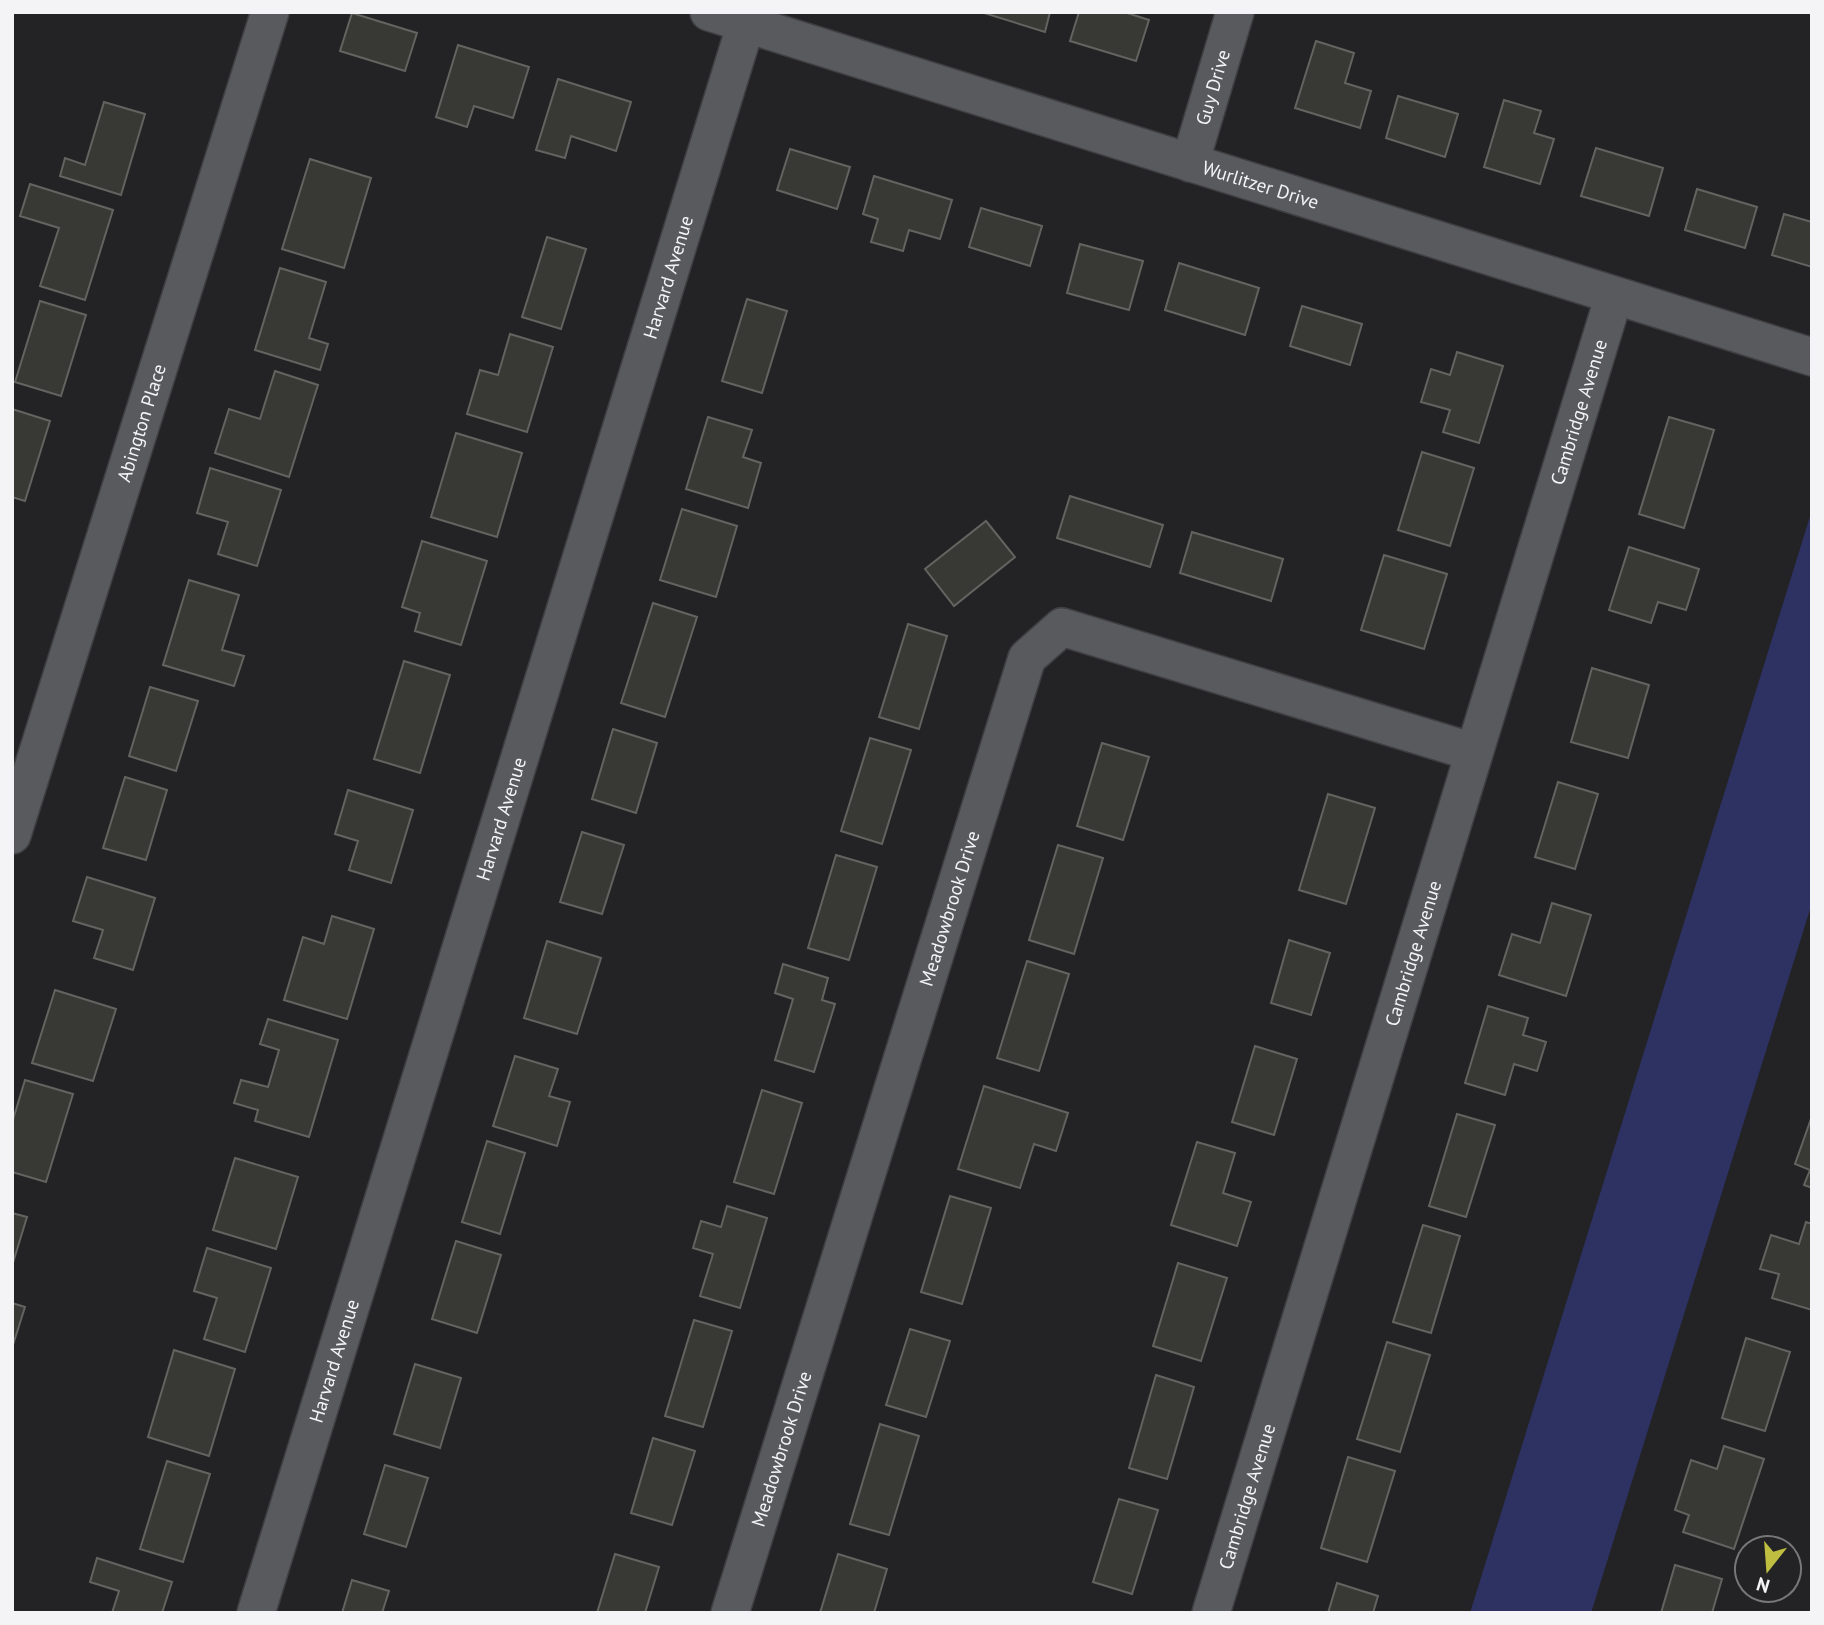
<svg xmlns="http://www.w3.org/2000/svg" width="1824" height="1625" viewBox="0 0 1824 1625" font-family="'PT Sans',sans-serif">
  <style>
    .green { fill: #2d3263 }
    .building { fill: #383835; stroke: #636360; stroke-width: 2 }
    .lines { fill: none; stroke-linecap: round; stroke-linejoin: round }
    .minor-casing { stroke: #3f3f42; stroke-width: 40 }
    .minor { stroke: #595a5d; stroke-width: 37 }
    .labels { text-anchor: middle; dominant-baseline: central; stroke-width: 6; stroke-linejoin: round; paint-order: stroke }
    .street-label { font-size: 19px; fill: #f4f4f6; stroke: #232326 }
  </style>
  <rect width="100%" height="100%" fill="#232326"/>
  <path class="green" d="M 1812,510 L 1812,903 L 1591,1613 L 1470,1613 Z"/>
  <g class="building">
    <path d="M 981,12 L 1050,12 L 1045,32 Z"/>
    <path d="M 1079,12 L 1124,12 L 1149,20 L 1136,61 L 1070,41 Z"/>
    <path d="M 352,13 L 417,33 L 405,71 L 340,51 Z"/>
    <path d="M 1316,41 L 1354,53 L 1345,83 L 1371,91 L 1360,128 L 1295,108 Z"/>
    <path d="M 458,45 L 529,67 L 513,118 L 474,106 L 467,127 L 436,117 Z"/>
    <path d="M 558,79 L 631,102 L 616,151 L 571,136 L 565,158 L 536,150 Z"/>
    <path d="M 1398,96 L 1458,114 L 1445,157 L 1386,138 Z"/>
    <path d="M 1504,100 L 1541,111 L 1534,133 L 1554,139 L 1540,184 L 1484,167 Z"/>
    <path d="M 104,102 L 145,114 L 121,195 L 60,176 L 65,158 L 85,165 Z"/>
    <path d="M 1596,148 L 1663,168 L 1649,216 L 1581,196 Z"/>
    <path d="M 790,149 L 850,167 L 837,209 L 777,190 Z"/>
    <path d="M 310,159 L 371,178 L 344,268 L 282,249 Z"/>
    <path d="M 874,176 L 952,200 L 940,239 L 909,230 L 903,251 L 871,242 L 878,219 L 863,214 Z"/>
    <path d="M 30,184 L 113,210 L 85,300 L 40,286 L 59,228 L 20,216 Z"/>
    <path d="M 1697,189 L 1757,207 L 1745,248 L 1685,230 Z"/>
    <path d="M 981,208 L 1042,226 L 1030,266 L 969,247 Z"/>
    <path d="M 1784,214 L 1812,222 L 1812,267 L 1772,255 Z"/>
    <path d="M 547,237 L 586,249 L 561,329 L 522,317 Z"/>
    <path d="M 1080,244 L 1143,261 L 1129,310 L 1067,293 Z"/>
    <path d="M 1179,263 L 1259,288 L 1245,335 L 1165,310 Z"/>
    <path d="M 280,268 L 326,282 L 309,338 L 328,344 L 320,370 L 255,350 Z"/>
    <path d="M 747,299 L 787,311 L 762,393 L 722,381 Z"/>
    <path d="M 40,301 L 86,315 L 61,396 L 15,382 Z"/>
    <path d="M 1302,306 L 1362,324 L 1350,365 L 1290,346 Z"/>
    <path d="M 510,334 L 553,347 L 527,432 L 467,414 L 480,370 L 498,375 Z"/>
    <path d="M 1457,352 L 1503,366 L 1479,443 L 1443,432 L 1450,410 L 1421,402 L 1431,369 L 1450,375 Z"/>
    <path d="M 275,371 L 318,385 L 289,477 L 215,453 L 229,409 L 260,419 Z"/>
    <path d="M 12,409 L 50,421 L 25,501 L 12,497 Z"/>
    <path d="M 708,417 L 752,430 L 743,457 L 761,463 L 748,508 L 686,489 Z"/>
    <path d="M 1669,417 L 1714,430 L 1684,528 L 1639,514 Z"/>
    <path d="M 456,433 L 522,453 L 497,537 L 431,517 Z"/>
    <path d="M 1422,452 L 1474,468 L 1450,546 L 1398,530 Z"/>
    <path d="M 210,468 L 281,490 L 257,566 L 218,554 L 228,522 L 197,513 Z"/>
    <path d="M 1070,496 L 1163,525 L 1150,567 L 1057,538 Z"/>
    <path d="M 682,509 L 737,526 L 716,597 L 660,580 Z"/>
    <path d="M 986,521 L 1015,557 L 954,606 L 925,569 Z"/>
    <path d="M 1192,532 L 1283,559 L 1271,601 L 1180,573 Z"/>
    <path d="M 422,541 L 487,561 L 461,645 L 415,631 L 420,613 L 402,607 Z"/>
    <path d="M 1629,547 L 1699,569 L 1686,610 L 1658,602 L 1651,623 L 1609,610 Z"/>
    <path d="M 1384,555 L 1447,574 L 1424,649 L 1361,630 Z"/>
    <path d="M 189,580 L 239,595 L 222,650 L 244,656 L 234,686 L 163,665 Z"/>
    <path d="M 653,603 L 697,617 L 665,717 L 621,703 Z"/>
    <path d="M 908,624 L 947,636 L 919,729 L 879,717 Z"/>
    <path d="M 404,661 L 450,675 L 420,773 L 374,759 Z"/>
    <path d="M 1592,668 L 1649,685 L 1628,758 L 1571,742 Z"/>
    <path d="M 150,687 L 198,701 L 176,771 L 129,756 Z"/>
    <path d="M 613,729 L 657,743 L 636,813 L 592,799 Z"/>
    <path d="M 870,738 L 911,750 L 882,844 L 841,831 Z"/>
    <path d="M 1102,743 L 1149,757 L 1123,840 L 1077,826 Z"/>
    <path d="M 125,777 L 167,790 L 146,860 L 103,848 Z"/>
    <path d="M 1558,782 L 1598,794 L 1575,869 L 1535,857 Z"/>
    <path d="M 348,790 L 413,810 L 391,883 L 349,870 L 358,841 L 335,834 Z"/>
    <path d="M 1328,794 L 1375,808 L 1346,904 L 1299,890 Z"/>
    <path d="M 582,832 L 624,845 L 602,914 L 560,902 Z"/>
    <path d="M 1058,845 L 1103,858 L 1074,954 L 1029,940 Z"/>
    <path d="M 836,855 L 877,867 L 849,960 L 808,948 Z"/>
    <path d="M 87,877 L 155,898 L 133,970 L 94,958 L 103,930 L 73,921 Z"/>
    <path d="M 1552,903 L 1591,915 L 1566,996 L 1499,975 L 1512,934 L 1540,943 Z"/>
    <path d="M 332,916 L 374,929 L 347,1019 L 284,1000 L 303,937 L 324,944 Z"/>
    <path d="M 1289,940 L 1330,953 L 1311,1015 L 1271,1003 Z"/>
    <path d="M 547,941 L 601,958 L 577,1034 L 524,1018 Z"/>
    <path d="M 1027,961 L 1069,974 L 1039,1071 L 997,1058 Z"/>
    <path d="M 783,964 L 828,978 L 822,1000 L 835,1004 L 814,1072 L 775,1060 L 793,999 L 775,993 Z"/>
    <path d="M 55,990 L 116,1009 L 93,1081 L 32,1063 Z"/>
    <path d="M 1488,1006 L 1528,1018 L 1523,1035 L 1546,1042 L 1537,1071 L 1514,1064 L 1505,1095 L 1465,1083 Z"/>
    <path d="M 268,1019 L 338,1040 L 309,1137 L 255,1121 L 258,1110 L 234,1103 L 241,1080 L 268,1087 L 279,1050 L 260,1044 Z"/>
    <path d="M 1255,1046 L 1297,1059 L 1274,1135 L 1232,1122 Z"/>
    <path d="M 515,1056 L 558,1069 L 549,1096 L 570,1102 L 557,1146 L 493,1126 Z"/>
    <path d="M 25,1080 L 73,1094 L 46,1182 L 12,1172 L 12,1123 Z"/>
    <path d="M 984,1086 L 1068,1113 L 1056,1151 L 1034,1144 L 1020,1188 L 958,1169 Z"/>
    <path d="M 762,1090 L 802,1103 L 774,1194 L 734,1182 Z"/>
    <path d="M 1457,1114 L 1495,1125 L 1466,1217 L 1429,1206 Z"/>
    <path d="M 1812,1116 L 1812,1188 L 1804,1185 L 1810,1170 L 1795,1164 Z"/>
    <path d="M 487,1141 L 525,1153 L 500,1234 L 462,1222 Z"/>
    <path d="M 1197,1142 L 1235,1153 L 1223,1193 L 1251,1202 L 1237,1246 L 1171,1225 Z"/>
    <path d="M 235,1158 L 298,1177 L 276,1249 L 213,1230 Z"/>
    <path d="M 950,1196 L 991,1208 L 962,1304 L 921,1292 Z"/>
    <path d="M 727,1206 L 767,1218 L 740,1308 L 700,1296 L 713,1254 L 693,1248 L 701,1221 L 721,1227 Z"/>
    <path d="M 12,1213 L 27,1217 L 12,1266 Z"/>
    <path d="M 1806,1222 L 1812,1224 L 1812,1310 L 1772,1298 L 1779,1274 L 1760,1269 L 1771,1235 L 1799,1244 Z"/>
    <path d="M 1423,1225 L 1460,1236 L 1431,1333 L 1393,1322 Z"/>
    <path d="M 456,1241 L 501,1255 L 477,1333 L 432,1319 Z"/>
    <path d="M 207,1248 L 271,1268 L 245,1352 L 204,1339 L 217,1298 L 194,1291 Z"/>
    <path d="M 1178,1263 L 1227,1278 L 1201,1361 L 1153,1346 Z"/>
    <path d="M 12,1303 L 25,1307 L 12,1348 Z"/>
    <path d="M 694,1320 L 732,1331 L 703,1427 L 665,1416 Z"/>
    <path d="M 910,1329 L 950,1341 L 926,1417 L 886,1405 Z"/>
    <path d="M 1746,1338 L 1790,1352 L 1765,1431 L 1722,1418 Z"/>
    <path d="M 1387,1342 L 1430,1355 L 1400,1452 L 1357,1439 Z"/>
    <path d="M 174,1350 L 235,1369 L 209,1456 L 148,1437 Z"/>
    <path d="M 415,1364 L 461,1378 L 440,1448 L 394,1434 Z"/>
    <path d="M 1156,1375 L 1194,1387 L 1167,1479 L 1129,1468 Z"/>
    <path d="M 880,1424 L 919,1436 L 889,1535 L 850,1524 Z"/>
    <path d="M 653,1438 L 695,1451 L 672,1525 L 631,1513 Z"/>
    <path d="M 1724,1446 L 1764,1459 L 1734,1549 L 1683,1532 L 1689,1515 L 1675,1510 L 1691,1460 L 1717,1469 Z"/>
    <path d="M 1348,1457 L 1395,1471 L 1367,1562 L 1321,1548 Z"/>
    <path d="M 167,1461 L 210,1474 L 183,1562 L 140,1549 Z"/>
    <path d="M 385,1465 L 428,1478 L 406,1547 L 364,1534 Z"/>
    <path d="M 1119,1499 L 1158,1510 L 1132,1594 L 1093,1582 Z"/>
    <path d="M 615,1554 L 659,1567 L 645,1613 L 597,1613 Z"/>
    <path d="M 838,1554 L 887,1569 L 874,1613 L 820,1613 Z"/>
    <path d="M 97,1558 L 172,1582 L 162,1613 L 112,1613 L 119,1591 L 90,1582 Z"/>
    <path d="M 1675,1565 L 1722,1579 L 1712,1613 L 1661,1613 Z"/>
    <path d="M 352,1580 L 389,1591 L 382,1613 L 342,1613 Z"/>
    <path d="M 1337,1583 L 1378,1596 L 1373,1613 L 1328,1613 Z"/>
  </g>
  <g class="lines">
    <g class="minor-casing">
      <g id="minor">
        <path id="s1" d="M 709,12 L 1812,357"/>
        <path id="s2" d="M 1190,163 L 1235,12"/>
        <path id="s3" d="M 12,835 L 270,12"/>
        <path id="s4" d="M 256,1613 L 746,24"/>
        <path id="s5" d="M 730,1613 L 1027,658 L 1062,627 L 1473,752"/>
        <path id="s6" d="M 1211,1613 L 1614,296"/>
      </g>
    </g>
    <use href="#minor" class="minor"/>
  </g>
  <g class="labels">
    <g class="street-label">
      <text stroke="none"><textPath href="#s2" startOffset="79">Guy Drive</textPath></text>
      <text stroke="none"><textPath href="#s1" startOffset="578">Wurlitzer Drive</textPath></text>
      <text stroke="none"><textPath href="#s4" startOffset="1398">Harvard Avenue</textPath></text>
      <text stroke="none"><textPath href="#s6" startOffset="1256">Cambridge Avenue</textPath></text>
      <text stroke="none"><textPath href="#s3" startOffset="432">Abington Place</textPath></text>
      <text stroke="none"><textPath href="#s4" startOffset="831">Harvard Avenue</textPath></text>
      <text stroke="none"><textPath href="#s5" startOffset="738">Meadowbrook Drive</textPath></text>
      <text stroke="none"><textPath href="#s6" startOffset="690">Cambridge Avenue</textPath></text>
      <text stroke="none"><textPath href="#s4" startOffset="264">Harvard Avenue</textPath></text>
      <text stroke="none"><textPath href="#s5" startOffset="172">Meadowbrook Drive</textPath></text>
      <text stroke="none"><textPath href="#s6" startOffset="122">Cambridge Avenue</textPath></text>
    </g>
  </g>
  <rect width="1824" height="1625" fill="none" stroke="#f4f4f6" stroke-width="28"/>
  <g transform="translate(1768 1569) rotate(197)"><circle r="33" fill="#232326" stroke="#777779" stroke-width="2"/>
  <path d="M0-5L12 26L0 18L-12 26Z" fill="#bfbe41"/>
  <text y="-10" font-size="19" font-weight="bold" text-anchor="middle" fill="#f4f4f6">N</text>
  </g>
</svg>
